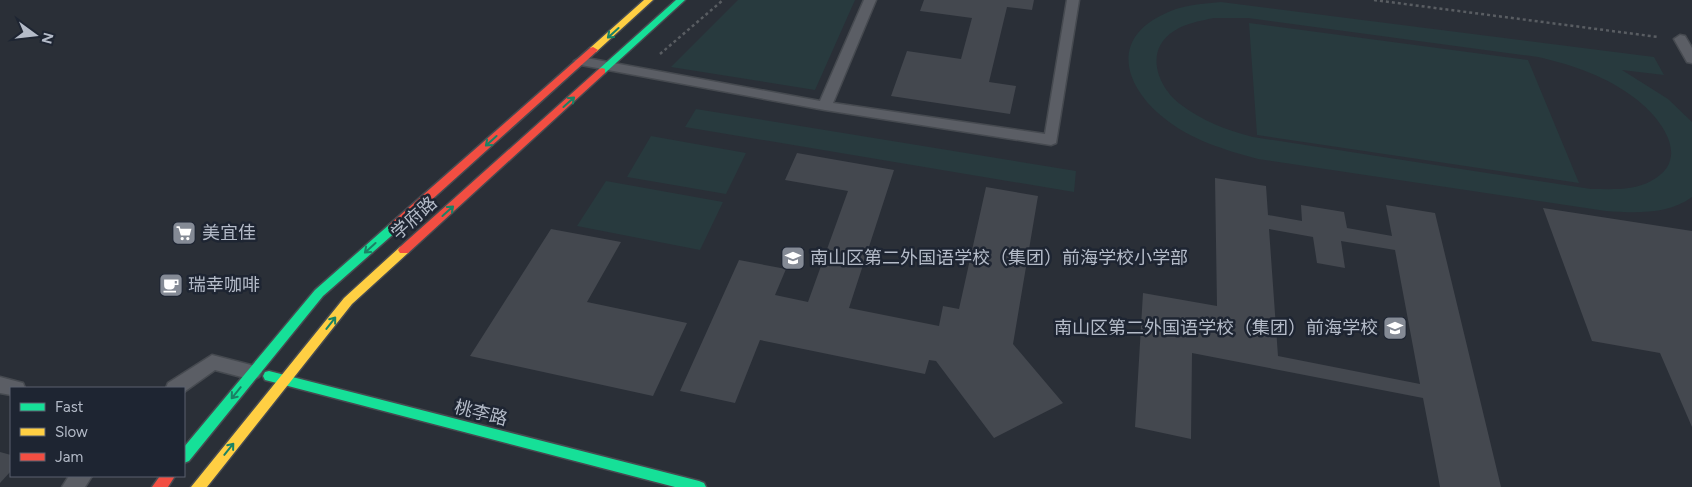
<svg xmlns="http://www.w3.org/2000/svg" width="1692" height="487" viewBox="0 0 1692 487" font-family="Figtree,'Noto Sans SC',sans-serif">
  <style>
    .green { fill: #283a3e; fill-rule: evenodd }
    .building { fill: #44484f; fill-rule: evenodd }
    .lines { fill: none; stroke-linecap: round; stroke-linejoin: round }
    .lane-casing { stroke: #464a50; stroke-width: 3 }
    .fast-casing { stroke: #464a50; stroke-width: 3 }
    .slow-casing { stroke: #464a50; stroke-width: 3 }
    .jam-casing { stroke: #464a50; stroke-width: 3 }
    .path { stroke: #595d62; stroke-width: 2.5; stroke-dasharray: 3 3; stroke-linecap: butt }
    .lane { fill: #5b5e65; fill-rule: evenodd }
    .fast { fill: #16e098; fill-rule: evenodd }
    .slow { fill: #ffcf43; fill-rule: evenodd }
    .jam { fill: #f24e42; fill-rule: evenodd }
    .oneway { stroke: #1a8265 }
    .labels { text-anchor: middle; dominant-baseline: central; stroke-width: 5; stroke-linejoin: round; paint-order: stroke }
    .street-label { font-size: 18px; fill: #b4bbc8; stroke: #1e2532 }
    .poi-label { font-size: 18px; fill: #b4bbc8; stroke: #1e2532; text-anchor: start }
  </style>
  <rect width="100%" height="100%" fill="#2a2f37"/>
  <g class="green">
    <path d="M 738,0 L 855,0 L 815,90 L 671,67 Z"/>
    <path d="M 1221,2 L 1654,57 L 1664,75 L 1622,70 L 1668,99 L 1692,122 L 1692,197 C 1668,215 1634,213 1606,211 L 1258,159 C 1225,150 1191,140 1164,118 C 1126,88 1109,41 1162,15 C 1180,5 1201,4 1221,2 ZM 1214,18 L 1248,18 L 1538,57 C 1573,65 1608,77 1636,99 C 1662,119 1692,160 1651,181 C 1633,191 1611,189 1591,189 L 1253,137 C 1226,130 1202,121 1180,104 C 1157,86 1144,50 1174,31 C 1186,23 1200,21 1214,18 Z"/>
    <path d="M 1249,23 L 1528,60 L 1579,183 L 1257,135 Z"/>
    <path d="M 696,109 L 1076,171 L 1074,192 L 685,127 Z"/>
    <path d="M 651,136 L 746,153 L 726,194 L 627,177 Z"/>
    <path d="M 606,181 L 723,202 L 700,250 L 577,226 Z"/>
  </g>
  <g class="building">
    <path d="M 924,0 L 1034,0 L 1032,10 L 1007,7 L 989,82 L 1016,86 L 1010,114 L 891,96 L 907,51 L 961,59 L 972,18 L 920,11 Z"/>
    <path d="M 797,153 L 894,170 L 849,308 L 939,326 L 943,306 L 959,309 L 986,187 L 1038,196 L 1013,344 L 1063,403 L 994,438 L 936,361 L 929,360 L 925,374 L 760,340 L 735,403 L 680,391 L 739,260 L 786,269 L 775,295 L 808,302 L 848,191 L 785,180 Z"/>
    <path d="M 1215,178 L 1266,186 L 1268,215 L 1302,221 L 1301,205 L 1344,212 L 1347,228 L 1392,236 L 1386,205 L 1435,213 L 1501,487 L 1440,487 L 1423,398 L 1192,353 L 1191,439 L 1135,427 L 1143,293 L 1217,306 ZM 1269,229 L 1313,237 L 1317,263 L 1345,268 L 1341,241 L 1395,250 L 1420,384 L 1278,356 Z"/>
    <path d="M 1543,208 L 1692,231 L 1692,427 L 1660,353 L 1592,341 Z"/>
    <path d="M 551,229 L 621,242 L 587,302 L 687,323 L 653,396 L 470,356 Z"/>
    <path d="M 0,452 L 11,455 L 11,471 L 0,483 Z"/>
  </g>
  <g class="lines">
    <g class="lane-casing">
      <g id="lane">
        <path d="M 864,0 L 876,0 L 833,103 L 1045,134 L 1067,0 L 1079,0 L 1056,143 L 1051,145 L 825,110 L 581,65 L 574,61 L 581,57 L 820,101 Z"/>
        <path d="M 1680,35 L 1685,36 L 1692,48 L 1692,63 L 1687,62 L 1674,39 Z"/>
        <path d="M 212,355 L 259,367 L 262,372 L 259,377 L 253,380 L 215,370 L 184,392 L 184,388 L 166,388 L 168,383 Z"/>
        <path d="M 0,377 L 23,383 L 25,388 L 11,388 L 11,395 L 0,393 Z"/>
        <path d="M 69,476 L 92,476 L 85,487 L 62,487 Z"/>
      </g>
    </g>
    <g class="fast-casing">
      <g id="fast">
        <path d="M 676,0 L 685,0 L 605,73 L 599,73 L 599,69 Z"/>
        <path d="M 394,223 L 400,227 L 398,230 L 323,296 L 189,461 L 184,463 L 184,447 L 315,290 L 390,224 Z"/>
        <path d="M 269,371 L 699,481 L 704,483 L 706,487 L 675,487 L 269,381 L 265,380 L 263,376 L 265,372 Z"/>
      </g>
    </g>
    <g class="slow-casing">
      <g id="slow">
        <path d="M 644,0 L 653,0 L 596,52 L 590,52 L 590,48 Z"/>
        <path d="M 404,246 L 410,250 L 408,253 L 352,304 L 207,487 L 191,487 L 344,298 L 400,247 Z"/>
      </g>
    </g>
    <g class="jam-casing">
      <g id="jam">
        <path d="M 593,47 L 598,50 L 596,52 L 398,230 L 390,230 L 388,227 L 390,224 L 590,48 Z"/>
        <path d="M 602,68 L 605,69 L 605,73 L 408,253 L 400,253 L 398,250 L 400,247 L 599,69 Z"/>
        <path d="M 160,476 L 175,476 L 168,487 L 152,487 Z"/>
      </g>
    </g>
    <g class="path">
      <path d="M 1374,0 L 1658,37"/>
      <path d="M 660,54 L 723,0"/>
    </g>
    <use href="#lane" class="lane"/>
    <use href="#fast" class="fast"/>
    <use href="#slow" class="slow"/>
    <use href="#jam" class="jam"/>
  </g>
  <defs><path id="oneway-shaft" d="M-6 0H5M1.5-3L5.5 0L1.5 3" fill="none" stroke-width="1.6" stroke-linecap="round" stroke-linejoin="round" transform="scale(1.25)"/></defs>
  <g class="oneway">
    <use href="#oneway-shaft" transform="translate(613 33) rotate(138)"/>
    <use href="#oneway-shaft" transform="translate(569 102) rotate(-42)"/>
    <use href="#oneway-shaft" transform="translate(491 141) rotate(138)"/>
    <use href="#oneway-shaft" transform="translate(448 211) rotate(-42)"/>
    <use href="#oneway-shaft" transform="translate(370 248) rotate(138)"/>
    <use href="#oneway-shaft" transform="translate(331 323) rotate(-52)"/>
    <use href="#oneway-shaft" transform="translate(236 393) rotate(129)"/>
    <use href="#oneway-shaft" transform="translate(229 449) rotate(-51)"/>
  </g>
  <defs>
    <g id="supermarket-square" transform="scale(1.25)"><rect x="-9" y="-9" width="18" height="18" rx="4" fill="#848a95" stroke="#1e2532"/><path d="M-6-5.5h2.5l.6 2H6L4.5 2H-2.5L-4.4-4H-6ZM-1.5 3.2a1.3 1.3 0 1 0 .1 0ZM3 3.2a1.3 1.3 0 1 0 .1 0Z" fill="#fff"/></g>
    <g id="school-square" transform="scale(1.25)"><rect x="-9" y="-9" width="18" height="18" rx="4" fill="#848a95" stroke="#1e2532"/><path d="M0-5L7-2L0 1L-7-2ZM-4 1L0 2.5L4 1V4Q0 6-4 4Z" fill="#fff"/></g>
    <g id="cafe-square" transform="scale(1.25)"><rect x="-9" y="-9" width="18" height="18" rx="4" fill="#848a95" stroke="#1e2532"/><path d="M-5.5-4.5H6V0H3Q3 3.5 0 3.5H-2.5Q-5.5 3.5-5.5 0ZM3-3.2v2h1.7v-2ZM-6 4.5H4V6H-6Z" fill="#fff"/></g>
  </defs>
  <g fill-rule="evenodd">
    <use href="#supermarket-square" x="184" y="233"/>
    <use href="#school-square" x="793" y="258"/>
    <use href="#cafe-square" x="171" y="285"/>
    <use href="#school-square" x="1395" y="328"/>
  </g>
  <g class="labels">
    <g class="street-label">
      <text transform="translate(414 218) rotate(-42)">学府路</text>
      <text transform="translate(481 413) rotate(14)">桃李路</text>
    </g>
    <g class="poi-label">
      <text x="202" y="233">美宜佳</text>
      <text x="810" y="258">南山区第二外国语学校（集团）前海学校小学部</text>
      <text x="188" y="285">瑞幸咖啡</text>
      <text x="1378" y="328" text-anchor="end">南山区第二外国语学校（集团）前海学校</text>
    </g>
  </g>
  <rect x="10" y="387" width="175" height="90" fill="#1e2532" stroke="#5a616e"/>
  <rect x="20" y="403" width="25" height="8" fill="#16e098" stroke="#5a616e"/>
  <text x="55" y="412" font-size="15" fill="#b4bbc8">Fast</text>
  <rect x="20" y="428" width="25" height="8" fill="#ffcf43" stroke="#5a616e"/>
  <text x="55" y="437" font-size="15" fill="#b4bbc8">Slow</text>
  <rect x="20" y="453" width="25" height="8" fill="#f24e42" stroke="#5a616e"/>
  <text x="55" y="462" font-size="15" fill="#b4bbc8">Jam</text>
  <g transform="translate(35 35) rotate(105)" stroke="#1e2532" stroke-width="4" paint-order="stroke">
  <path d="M0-4L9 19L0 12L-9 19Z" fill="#b4bbc8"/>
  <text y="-8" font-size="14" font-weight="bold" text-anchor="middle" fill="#b4bbc8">N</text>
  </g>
</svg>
